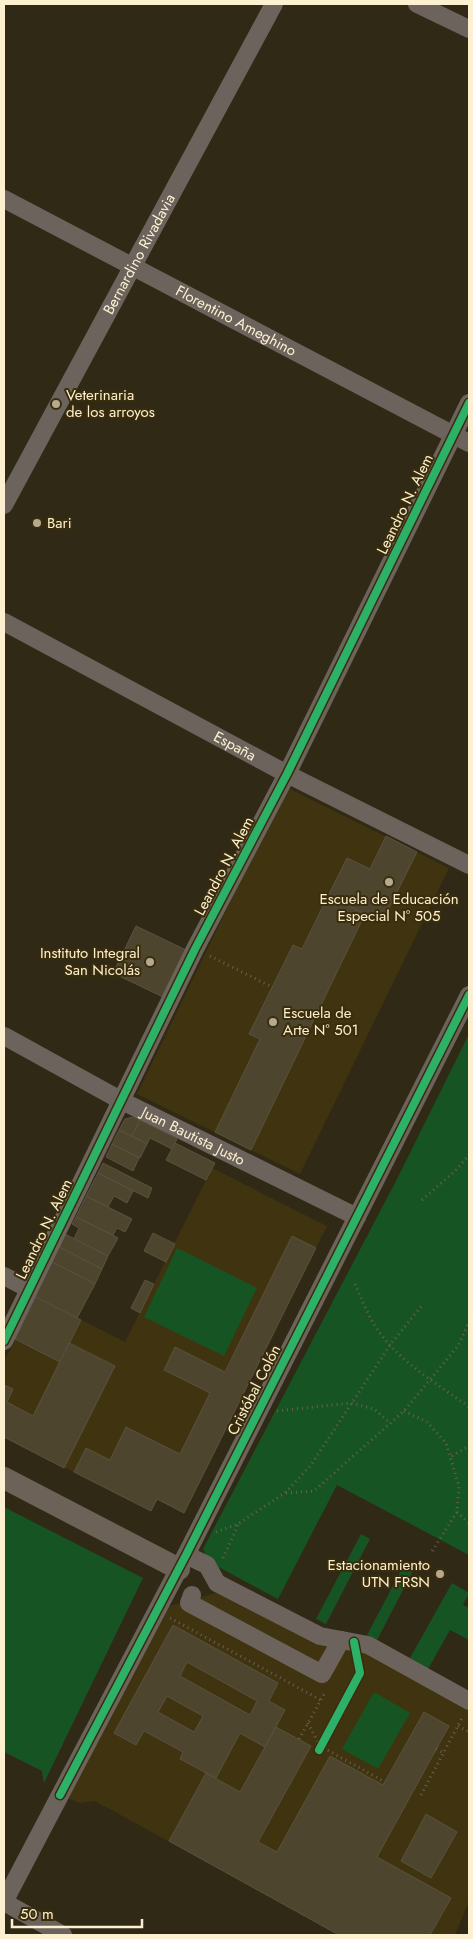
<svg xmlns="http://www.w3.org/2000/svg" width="473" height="1939" viewBox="0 0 473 1939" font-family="Jost,sans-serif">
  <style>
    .built { fill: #40330f }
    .green { fill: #175423 }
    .building { fill: #4e452e; stroke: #5a523e; fill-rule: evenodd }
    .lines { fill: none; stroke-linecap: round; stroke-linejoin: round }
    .path { stroke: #676055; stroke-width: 3; stroke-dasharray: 1 4; stroke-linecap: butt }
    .minor { stroke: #6c635d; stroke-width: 18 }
    .major { stroke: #6c6258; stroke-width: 22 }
    .cycleway-casing { stroke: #3a2d0c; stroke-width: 11 }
    .cycleway { stroke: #2db169; stroke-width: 8 }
    .poi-dot { fill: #b5aa90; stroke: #3a2d0c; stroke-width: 2 }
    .labels { text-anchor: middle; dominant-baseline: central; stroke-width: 4; stroke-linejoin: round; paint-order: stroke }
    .street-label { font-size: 15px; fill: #fdf0d1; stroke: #3a2d0c }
    .poi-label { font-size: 15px; fill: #fdf0d1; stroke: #3a2d0c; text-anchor: start }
  </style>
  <rect width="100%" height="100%" fill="#302916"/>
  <g class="built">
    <path d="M 286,787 L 449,868 L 300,1174 L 137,1094 Z"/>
    <path d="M 212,1168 L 327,1226 L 184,1513 L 158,1500 L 151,1511 L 4,1437 L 4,1362 L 36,1297 L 125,1342 Z"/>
    <path d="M 219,1592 L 372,1652 L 469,1701 L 469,1901 L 455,1935 L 339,1935 L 95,1801 L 80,1803 L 65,1797 L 166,1607 Z"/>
  </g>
  <g class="green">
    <path d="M 469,1034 L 469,1555 L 337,1485 L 278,1599 L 209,1562 L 203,1549 L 397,1179 Z"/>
    <path d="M 177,1248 L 257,1288 L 224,1356 L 144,1317 Z"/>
    <path d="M 4,1507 L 143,1578 L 44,1783 L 42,1771 L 4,1752 Z"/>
    <path d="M 361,1534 L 370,1539 L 326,1624 L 316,1619 Z"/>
    <path d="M 406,1561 L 416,1565 L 377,1640 L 367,1635 Z"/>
    <path d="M 452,1583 L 469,1593 L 463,1605 L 469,1608 L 469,1640 L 450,1630 L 428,1669 L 410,1658 Z"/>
    <path d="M 374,1692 L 410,1713 L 378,1769 L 342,1749 Z"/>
  </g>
  <g class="building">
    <path d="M 386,836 L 417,852 L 382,922 L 328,896 L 347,858 L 370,869 Z"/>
    <path d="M 328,896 L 365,914 L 251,1150 L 215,1132 L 260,1039 L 249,1034 L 293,945 L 302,949 Z"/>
    <path d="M 136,926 L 186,950 L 163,997 L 113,973 Z"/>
    <path d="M 133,1117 L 140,1120 L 132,1136 L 119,1130 L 125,1119 Z"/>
    <path d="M 140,1120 L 177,1139 L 172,1149 L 150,1138 L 147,1144 L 132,1136 Z"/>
    <path d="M 119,1130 L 147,1144 L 140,1158 L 112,1144 Z"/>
    <path d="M 175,1143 L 215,1163 L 206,1180 L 166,1160 Z"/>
    <path d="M 112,1144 L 139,1158 L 133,1171 L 106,1157 Z"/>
    <path d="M 103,1163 L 152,1188 L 148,1198 L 98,1173 Z"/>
    <path d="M 98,1173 L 133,1191 L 127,1203 L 114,1196 L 108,1207 L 86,1196 Z"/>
    <path d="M 86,1196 L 132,1219 L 125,1232 L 117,1228 L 113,1235 L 76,1217 Z"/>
    <path d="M 76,1217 L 118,1238 L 108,1256 L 74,1239 L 79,1228 L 72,1224 Z"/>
    <path d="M 153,1233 L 175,1244 L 166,1262 L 144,1251 Z"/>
    <path d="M 65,1234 L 108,1256 L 102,1269 L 59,1247 Z"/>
    <path d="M 292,1236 L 316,1248 L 184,1513 L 157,1499 L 151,1511 L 74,1472 L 86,1448 L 110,1460 L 126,1427 L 180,1454 L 210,1393 L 164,1370 L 175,1347 L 225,1372 Z"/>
    <path d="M 59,1247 L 102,1269 L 95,1284 L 52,1262 Z"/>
    <path d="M 52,1262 L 95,1284 L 77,1318 L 34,1297 Z"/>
    <path d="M 145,1280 L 154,1284 L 140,1313 L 131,1308 Z"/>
    <path d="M 36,1297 L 81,1320 L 60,1362 L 15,1339 Z"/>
    <path d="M 69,1343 L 115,1366 L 64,1468 L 4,1437 L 4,1385 L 13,1389 L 7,1402 L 33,1416 Z"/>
    <path d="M 173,1625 L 278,1683 L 269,1701 L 285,1710 L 265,1747 L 240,1733 L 216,1778 L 180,1759 L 183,1752 L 144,1731 L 136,1745 L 114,1733 ZM 187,1662 L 257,1701 L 250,1715 L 180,1676 ZM 167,1696 L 203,1716 L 194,1732 L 158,1712 Z"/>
    <path d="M 424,1712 L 449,1726 L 377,1857 L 451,1898 L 430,1935 L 339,1935 L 169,1841 L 206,1773 L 240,1792 L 276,1727 L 311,1746 L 258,1842 L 277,1852 L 330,1756 L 383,1785 Z"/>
    <path d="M 426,1814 L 457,1832 L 431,1878 L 401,1861 Z"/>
  </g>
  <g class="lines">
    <g class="path">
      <path d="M 210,956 L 272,987"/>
      <path d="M 422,1200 L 454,1172 L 469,1155"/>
      <path d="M 355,1284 C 360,1296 365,1308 371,1319 C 392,1358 435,1382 469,1407"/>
      <path d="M 277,1411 L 351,1403 L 374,1409 L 390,1423"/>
      <path d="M 404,1411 L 427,1422 L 446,1443 L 459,1486 L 457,1512 L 431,1553"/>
      <path d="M 452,1456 L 469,1446"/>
      <path d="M 286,1493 L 314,1491 L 404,1411 L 458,1346 L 469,1322"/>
      <path d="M 457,1512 L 469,1523"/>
      <path d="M 216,1532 L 238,1524 L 285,1493 L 311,1465 L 390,1345 L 423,1304"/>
      <path d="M 223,1558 L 238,1525"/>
      <path d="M 170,1618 L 321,1700"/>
      <path d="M 308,1723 L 320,1746 L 385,1782"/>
      <path d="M 458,1726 L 469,1732"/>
      <path d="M 299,1739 L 326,1691"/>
      <path d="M 436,1749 L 443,1753"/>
      <path d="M 421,1795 L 463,1716"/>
    </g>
    <g class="minor">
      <path d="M 417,4 L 469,29"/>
      <path id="s1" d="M 4,199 L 469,443"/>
      <path id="s2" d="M 4,505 L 274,4"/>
      <path id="s3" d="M 4,622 L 287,774 L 469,865"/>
      <path id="s4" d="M 4,1036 L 122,1101 L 357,1217"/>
      <path d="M 4,1276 L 29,1289"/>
      <path d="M 4,1341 L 195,949 L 287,774 L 469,403"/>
      <path d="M 186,1555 L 207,1565 L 217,1583"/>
      <path d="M 217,1583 L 320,1636 L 368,1645 L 469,1701"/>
      <path d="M 192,1595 L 189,1603 L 322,1674 L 341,1640"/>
      <path d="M 4,1902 L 186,1555 L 469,995"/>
      <path d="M 4,1902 L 63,1935"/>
    </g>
    <path class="major" d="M 4,1478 L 179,1569"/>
    <g class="cycleway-casing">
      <g id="cycleway">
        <path d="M 4,1341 L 195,949 L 287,774 L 469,403"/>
        <path d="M 319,1750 L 360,1673 L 354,1642"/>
        <path d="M 60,1795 L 186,1555 L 469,995"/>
      </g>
    </g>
    <use href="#cycleway" class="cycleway"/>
  </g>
  <g class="poi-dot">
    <circle cx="56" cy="404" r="5"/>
    <circle cx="37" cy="523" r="5"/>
    <circle cx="389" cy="882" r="5"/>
    <circle cx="150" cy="962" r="5"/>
    <circle cx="273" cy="1022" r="5"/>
    <circle cx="440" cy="1574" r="5"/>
  </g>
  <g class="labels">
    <g class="street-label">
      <text stroke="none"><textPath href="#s2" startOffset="285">Bernardino Rivadavia</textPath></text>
      <text stroke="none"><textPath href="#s1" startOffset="262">Florentino Ameghino</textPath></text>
      <text transform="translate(405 504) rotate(-64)">Leandro N. Alem</text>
      <text stroke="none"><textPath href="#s3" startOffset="262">España</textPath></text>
      <text transform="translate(224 866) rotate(-62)">Leandro N. Alem</text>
      <text stroke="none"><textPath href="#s4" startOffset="214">Juan Bautista Justo</textPath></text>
      <text transform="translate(44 1229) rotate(-64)">Leandro N. Alem</text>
      <text transform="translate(254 1390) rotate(-63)">Cristóbal Colón</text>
    </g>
    <g class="poi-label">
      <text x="66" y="395">Veterinaria<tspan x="66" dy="17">de los arroyos</tspan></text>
      <text x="47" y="523">Bari</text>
      <text x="389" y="899" text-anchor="middle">Escuela de Educación<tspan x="389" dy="17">Especial N° 505</tspan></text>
      <text x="140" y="953" text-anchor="end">Instituto Integral<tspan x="140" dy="17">San Nicolás</tspan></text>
      <text x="283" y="1013">Escuela de<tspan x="283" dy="17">Arte N° 501</tspan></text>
      <text x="430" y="1565" text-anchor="end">Estacionamiento<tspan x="430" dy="17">UTN FRSN</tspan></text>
    </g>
  </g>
  <rect width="473" height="1939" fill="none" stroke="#fdf0d1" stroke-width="10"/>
  <path d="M12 1919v8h130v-8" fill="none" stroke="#fdf0d1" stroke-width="2.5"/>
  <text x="20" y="1919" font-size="15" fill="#fdf0d1" stroke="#3a2d0c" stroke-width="4" paint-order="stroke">50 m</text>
</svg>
